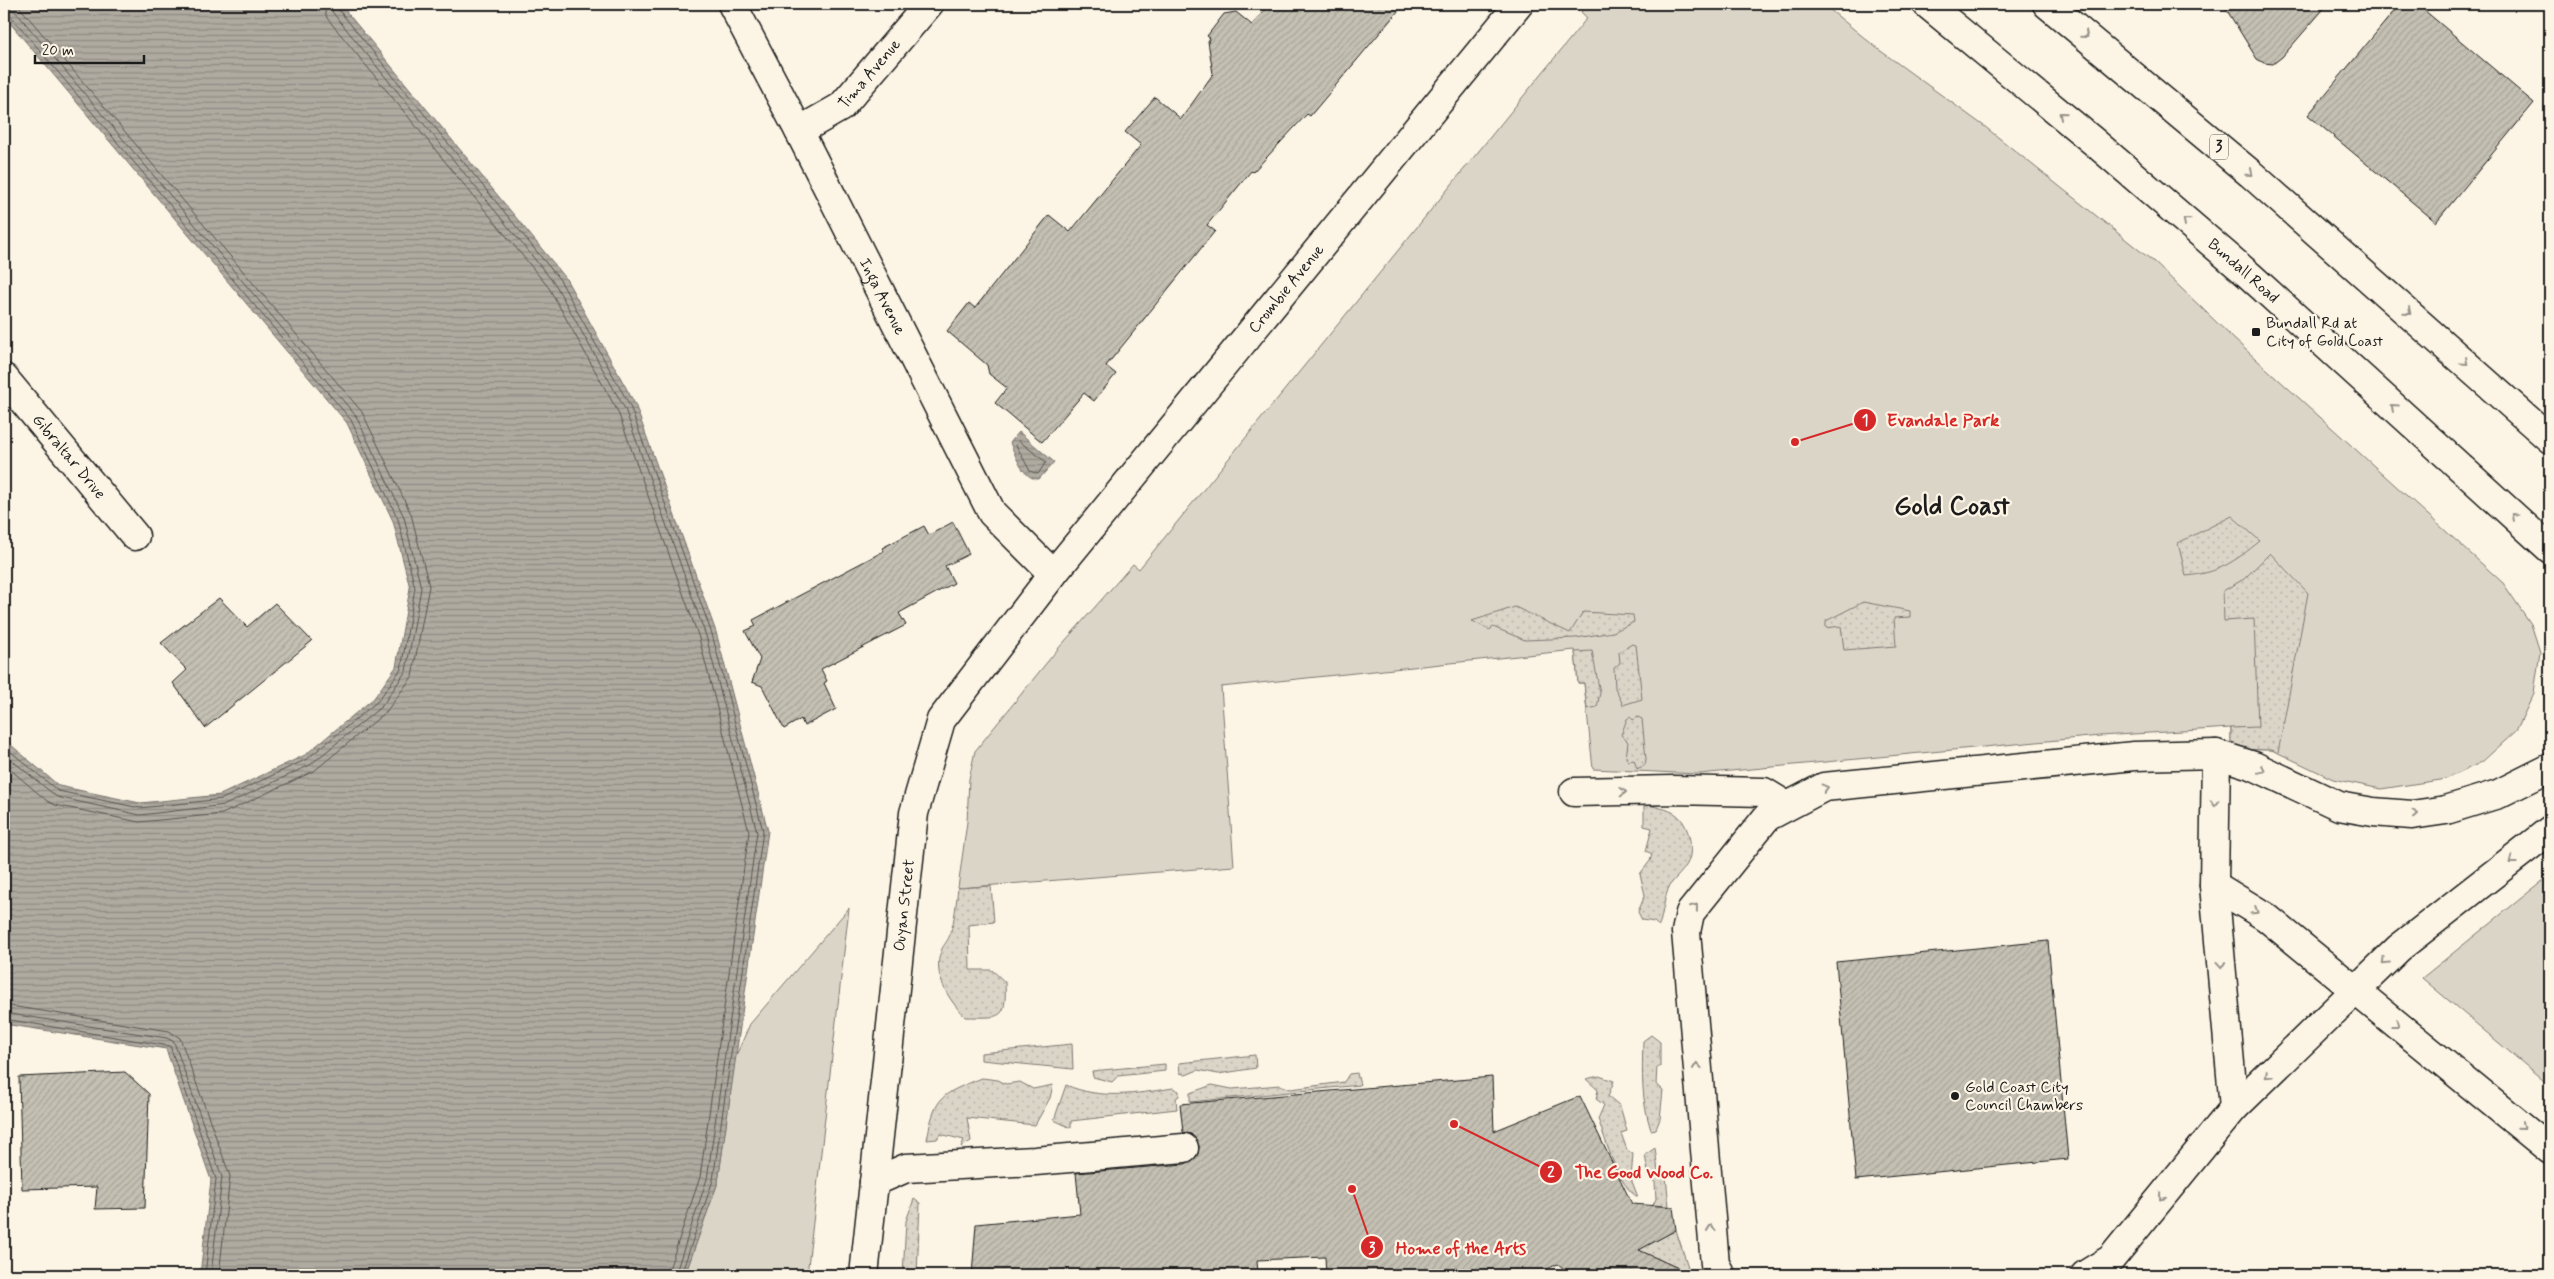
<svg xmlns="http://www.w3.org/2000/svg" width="2554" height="1279" viewBox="0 0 2554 1279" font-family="Mynerve,sans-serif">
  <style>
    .park { fill: #dbd5c8; stroke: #7c7872 }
    .garden { fill: url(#garden-dots); stroke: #7c7872 }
    .water { fill: url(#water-rules); stroke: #75726c }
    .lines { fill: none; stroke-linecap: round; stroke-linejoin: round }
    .shore { stroke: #575551; stroke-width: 1 }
    .building { fill: url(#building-hatch); stroke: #1c1c1c }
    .minor-casing { stroke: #1c1c1c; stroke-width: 31 }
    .major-casing { stroke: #1c1c1c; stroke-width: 31 }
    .minor { stroke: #fcf5e5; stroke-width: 28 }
    .major { stroke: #fcf5e5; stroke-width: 28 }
    .oneway { stroke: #97938b }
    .poi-dot { fill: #1c1c1c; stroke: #fcf5e5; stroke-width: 2 }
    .labels { text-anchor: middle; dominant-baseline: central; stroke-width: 4.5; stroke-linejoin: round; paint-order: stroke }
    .shield { fill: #fcf5e5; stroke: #5f5d58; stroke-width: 1 }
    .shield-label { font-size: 15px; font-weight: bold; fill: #1c1c1c }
    .street-label { font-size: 16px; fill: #1c1c1c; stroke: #fcf5e5 }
    .poi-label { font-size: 16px; fill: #1c1c1c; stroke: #fcf5e5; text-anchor: start }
    .town-label { font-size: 26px; font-weight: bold; fill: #1c1c1c; stroke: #fcf5e5 }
    .leader { fill: none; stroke: #d62828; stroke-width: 2 }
    .callout-dot { fill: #d62828; stroke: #fcf5e5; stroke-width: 2 }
    .mark-label { font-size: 15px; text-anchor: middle; font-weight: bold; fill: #fff }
    .callout-label { font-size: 18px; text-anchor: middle; font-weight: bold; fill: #d62828; stroke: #fcf5e5; stroke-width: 4.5; stroke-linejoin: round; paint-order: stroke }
  </style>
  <defs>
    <pattern id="garden-dots" width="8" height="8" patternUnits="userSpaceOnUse" patternTransform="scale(1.25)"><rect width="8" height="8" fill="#dbd5c8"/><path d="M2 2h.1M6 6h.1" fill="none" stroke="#bbb6ab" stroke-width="1.8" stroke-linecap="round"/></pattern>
    <pattern id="water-rules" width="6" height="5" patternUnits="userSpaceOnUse" patternTransform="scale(1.25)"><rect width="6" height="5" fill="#b0aba1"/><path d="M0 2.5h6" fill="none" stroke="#8e8a82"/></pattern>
    <pattern id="building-hatch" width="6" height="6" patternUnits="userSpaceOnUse" patternTransform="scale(1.25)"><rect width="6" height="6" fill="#c4c0b3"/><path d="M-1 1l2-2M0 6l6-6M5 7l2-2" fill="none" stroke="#a8a499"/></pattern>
  </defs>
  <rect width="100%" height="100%" fill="#fcf5e5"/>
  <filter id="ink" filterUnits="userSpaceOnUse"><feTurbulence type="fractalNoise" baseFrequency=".02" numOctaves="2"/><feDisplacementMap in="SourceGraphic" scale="10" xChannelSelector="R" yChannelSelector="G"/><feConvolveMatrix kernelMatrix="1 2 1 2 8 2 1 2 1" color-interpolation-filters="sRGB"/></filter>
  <g filter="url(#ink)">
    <g class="park">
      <path d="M 1588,4 L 1823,4 L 1878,49 L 1984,126 L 2154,262 L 2235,340 L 2503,583 L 2531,624 L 2540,652 L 2534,693 L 2516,731 L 2482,762 L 2446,779 L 2381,789 L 2333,779 L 2272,750 L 2231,749 L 2231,728 L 2100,736 L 1699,774 L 1593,769 L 1584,683 L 1578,683 L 1575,650 L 1221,687 L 1234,866 L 958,888 L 967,822 L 969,779 L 975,751 L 1057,650 L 1133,564 L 1139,569 L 1587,18 L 1581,12 Z"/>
      <path d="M 2550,875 L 2550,1086 L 2422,978 Z"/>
      <path d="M 849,908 L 807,1275 L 685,1275 L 718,1182 L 735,1058 L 750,1024 Z"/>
    </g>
    <g class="garden">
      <path d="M 2232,516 L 2260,541 C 2234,562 2219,573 2186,576 L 2178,543 Z"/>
      <path d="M 2270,553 L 2308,593 L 2278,753 L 2272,750 L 2231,749 L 2231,728 L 2258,727 L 2254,619 L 2224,621 L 2223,591 L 2244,579 Z"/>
      <path d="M 1863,602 L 1910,611 L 1910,617 L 1894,618 L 1896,646 L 1844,650 L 1841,626 L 1826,628 L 1826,621 Z"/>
      <path d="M 1515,607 L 1570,633 L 1583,612 L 1633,615 L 1634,622 L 1613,632 L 1576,638 L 1525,640 L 1493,627 L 1490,630 L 1472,621 Z"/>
      <path d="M 1632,644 L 1636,645 L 1642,699 L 1623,705 L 1615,688 L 1614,668 L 1620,663 L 1619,652 Z"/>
      <path d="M 1592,651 L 1600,693 L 1597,707 L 1587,709 L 1584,683 L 1578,683 L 1575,652 Z"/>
      <path d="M 1630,717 L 1633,720 L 1638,717 L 1642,719 L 1646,759 L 1645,765 L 1637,769 L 1634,760 L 1629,761 L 1626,758 L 1628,742 L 1621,735 L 1627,719 Z"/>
      <path d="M 1644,804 C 1654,807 1668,808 1677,815 C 1689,825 1695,850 1687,864 C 1683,872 1675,878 1670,885 C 1664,897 1663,914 1659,926 L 1654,922 L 1642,920 L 1638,912 L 1645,895 L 1640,874 L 1650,861 L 1652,854 L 1646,851 L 1652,828 L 1644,826 Z"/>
      <path d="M 991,886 L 994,922 L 969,925 L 970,970 L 992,970 L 1005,982 C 1007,1022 1000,1017 965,1017 C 949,1000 932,975 941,951 C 943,945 949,940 950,934 C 955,920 956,903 958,888 Z"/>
      <path d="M 1651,1035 L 1660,1042 L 1660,1067 L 1657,1067 L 1656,1084 L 1663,1090 L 1660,1119 L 1656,1129 L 1651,1130 C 1641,1099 1642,1074 1643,1041 Z"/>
      <path d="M 1072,1044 L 1073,1069 L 981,1060 L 981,1053 Z"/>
      <path d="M 1255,1055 L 1256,1068 L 1218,1074 L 1198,1070 L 1186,1075 L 1180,1073 L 1179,1063 Z"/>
      <path d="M 1165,1064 L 1165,1071 L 1118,1076 L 1112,1082 L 1093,1077 L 1092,1071 Z"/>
      <path d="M 1357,1073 L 1360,1085 L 1190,1102 L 1190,1093 L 1212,1085 L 1232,1089 L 1280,1085 L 1291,1089 L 1344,1082 L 1349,1074 Z"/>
      <path d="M 1599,1076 L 1614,1081 L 1608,1096 L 1620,1106 L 1627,1131 L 1621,1133 L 1627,1150 L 1633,1154 L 1631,1179 L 1638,1197 C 1618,1187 1606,1140 1598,1119 L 1604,1105 L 1596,1099 L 1598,1090 L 1586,1079 Z"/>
      <path d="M 982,1078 L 998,1080 L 1006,1084 L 1020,1082 L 1033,1089 L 1053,1085 L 1050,1098 L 1035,1125 L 967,1118 L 971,1141 L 961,1147 L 964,1140 L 940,1134 L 937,1139 L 927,1140 C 935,1095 942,1094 982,1078 Z"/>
      <path d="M 1066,1085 C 1101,1100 1135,1094 1173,1088 L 1179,1091 L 1179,1096 L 1176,1098 L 1177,1109 L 1071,1121 L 1071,1128 L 1054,1120 Z"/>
      <path d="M 1655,1148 L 1658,1171 L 1666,1177 L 1669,1206 L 1653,1205 L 1656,1199 L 1655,1182 L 1649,1178 L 1645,1155 Z"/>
      <path d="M 914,1199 L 920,1203 L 917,1275 L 903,1275 L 906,1221 Z"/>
      <path d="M 1676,1230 L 1688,1267 L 1683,1270 L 1681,1275 L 1676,1275 L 1678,1268 L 1638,1250 Z"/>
    </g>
    <g class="water">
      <path d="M 4,4 L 340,4 L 565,277 L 635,404 L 716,632 L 768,831 L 718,1182 L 685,1275 L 200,1275 L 211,1180 L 166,1049 L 4,1024 L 4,739 L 59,786 L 140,803 L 220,795 L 305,755 L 374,698 L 396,667 L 410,588 L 393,521 L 347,423 L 4,16 Z"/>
      <path d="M 1019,432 L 1054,462 L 1039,479 C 1023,480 1016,456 1010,443 Z"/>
    </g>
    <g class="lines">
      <g class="shore">
        <path d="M 323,4 L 327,18 L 549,288 L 618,412 L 699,638 L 749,832 L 700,1177 L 667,1275"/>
        <path d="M 330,4 L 333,13 L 555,284 L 625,409 L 706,636 L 757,832 L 707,1179 L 675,1275"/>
        <path d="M 336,4 L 338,9 L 560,280 L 630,406 L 712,634 L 763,831 L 713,1180 L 681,1275"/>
        <path d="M 4,7 L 15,11 L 356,416 L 404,517 L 421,588 L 406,671 L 382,706 L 310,765 L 225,805 L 140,815 L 57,797 L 4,754"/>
        <path d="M 4,13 L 10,15 L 351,420 L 398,519 L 415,588 L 401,669 L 378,701 L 307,759 L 222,799 L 140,808 L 58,791 L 4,746"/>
        <path d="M 1019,441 L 1046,462 L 1038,474 L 1030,471 L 1016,445 Z"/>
        <path d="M 4,764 L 47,801 L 55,805 L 139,822 L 222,814 L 314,771 L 386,712 L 412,677 L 429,586 L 411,514 L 362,412 L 17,4"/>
        <path d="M 4,1005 L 169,1031 L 180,1038 L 230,1176 L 219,1275"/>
        <path d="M 4,1013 L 167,1038 L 174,1042 L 222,1177 L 211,1275"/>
        <path d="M 4,1019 L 170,1046 L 216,1179 L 205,1275"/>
      </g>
    </g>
    <g class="building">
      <path d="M 1269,4 L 1404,4 L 1310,116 L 1307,114 L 1253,172 L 1251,171 L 1207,225 L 1215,231 L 1106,366 L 1116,374 L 1094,401 L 1084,393 L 1042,442 L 995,403 L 1007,388 L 989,374 L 987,365 L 947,331 L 969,303 L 975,308 L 1049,215 L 1070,232 L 1141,145 L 1125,132 L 1155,97 L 1181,119 L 1213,74 L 1208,41 L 1210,38 L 1207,36 L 1224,14 L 1236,12 L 1252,25 Z"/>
      <path d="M 2223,4 L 2328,4 L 2282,57 L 2273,64 L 2264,63 L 2257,59 Z"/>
      <path d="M 2400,4 L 2417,4 L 2534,103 L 2436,222 L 2308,115 Z"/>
      <path d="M 953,522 L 969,554 L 945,566 L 954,583 L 899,613 L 906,625 L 821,669 L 827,681 L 824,683 L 836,709 L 804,726 L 801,719 L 784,729 L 762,686 L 752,682 L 760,659 L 745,631 L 756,626 L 753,620 L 884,551 L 882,548 L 924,526 L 929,535 Z"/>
      <path d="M 219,598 L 247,627 L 275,603 L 312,641 L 205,728 L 173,683 L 187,670 L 161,643 Z"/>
      <path d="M 2048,941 L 2068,1159 L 1856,1180 L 1836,962 Z"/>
      <path d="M 125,1072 L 149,1094 L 145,1208 L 95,1209 L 97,1187 L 22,1189 L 19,1077 Z"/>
      <path d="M 1492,1077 L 1494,1131 L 1580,1096 L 1632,1204 L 1673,1207 L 1676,1230 L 1639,1250 L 1693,1275 L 1572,1275 L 1558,1264 L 1534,1275 L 1326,1275 L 1325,1257 L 1257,1260 L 1258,1275 L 972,1275 L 976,1224 L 1080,1214 L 1076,1173 L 1185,1164 L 1193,1160 L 1198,1154 L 1199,1146 L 1196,1139 L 1191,1134 L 1183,1132 L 1180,1104 Z"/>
    </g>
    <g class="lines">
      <g class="minor-casing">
        <g id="minor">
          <path id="s1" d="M 732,4 L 799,131 L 992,513 L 1053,574"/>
          <path id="s2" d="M 799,131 L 841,107 L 929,4"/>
          <path id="s3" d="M 4,378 L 135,536"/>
          <path d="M 2216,754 L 2214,885 L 2234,1108"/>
          <path d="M 1574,792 L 1673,790 L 1764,792 L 1787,806"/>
          <path d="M 2214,885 L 2266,917 L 2550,1150"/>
          <path d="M 874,1182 L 906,1168 L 1035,1161 L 1184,1148"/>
          <path id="s4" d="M 864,1275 L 914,813 L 941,720 L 1053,574 L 1519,4"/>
          <path d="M 1721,1275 L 1715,1264 L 1686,932 L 1690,913 L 1767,817 L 1824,787 L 2134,756 L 2216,754 L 2254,766 L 2339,806 L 2373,812 L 2412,815 L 2446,810 L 2498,794 L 2550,768"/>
          <path d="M 2085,1275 L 2111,1259 L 2234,1108 L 2399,948 L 2550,830"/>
        </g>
      </g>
      <g class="major-casing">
        <g id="major">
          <path id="s5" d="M 1927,4 L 2093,141 L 2249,275 L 2550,549"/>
          <path d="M 2047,4 L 2251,174 L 2550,439"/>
        </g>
      </g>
      <use href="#minor" class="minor"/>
      <use href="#major" class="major"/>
    </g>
    <defs><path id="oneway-chevron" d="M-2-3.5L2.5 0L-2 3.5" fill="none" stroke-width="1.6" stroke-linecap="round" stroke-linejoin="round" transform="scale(1.25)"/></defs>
    <g class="oneway">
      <use href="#oneway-chevron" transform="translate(2085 35) rotate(40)"/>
      <use href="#oneway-chevron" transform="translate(2062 115) rotate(-140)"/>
      <use href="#oneway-chevron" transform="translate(2250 173) rotate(40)"/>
      <use href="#oneway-chevron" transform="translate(2186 221) rotate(-139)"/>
      <use href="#oneway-chevron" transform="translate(2408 312) rotate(41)"/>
      <use href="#oneway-chevron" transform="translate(2465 362) rotate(42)"/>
      <use href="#oneway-chevron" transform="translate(2394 407) rotate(-138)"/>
      <use href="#oneway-chevron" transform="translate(2514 516) rotate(-138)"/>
      <use href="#oneway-chevron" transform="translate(2262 770) rotate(26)"/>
      <use href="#oneway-chevron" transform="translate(1825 788) rotate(-15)"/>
      <use href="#oneway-chevron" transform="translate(1623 792) rotate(-2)"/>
      <use href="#oneway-chevron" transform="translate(2215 803) rotate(91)"/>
      <use href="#oneway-chevron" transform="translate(2415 814) rotate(-5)"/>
      <use href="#oneway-chevron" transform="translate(2512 861) rotate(142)"/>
      <use href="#oneway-chevron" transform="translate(1695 907) rotate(-52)"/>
      <use href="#oneway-chevron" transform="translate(2255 911) rotate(32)"/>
      <use href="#oneway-chevron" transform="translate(2385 961) rotate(136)"/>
      <use href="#oneway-chevron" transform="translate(2221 965) rotate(85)"/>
      <use href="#oneway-chevron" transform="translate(2396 1024) rotate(38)"/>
      <use href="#oneway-chevron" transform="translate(1697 1066) rotate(-95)"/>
      <use href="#oneway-chevron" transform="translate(2268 1075) rotate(136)"/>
      <use href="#oneway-chevron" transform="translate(2522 1126) rotate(40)"/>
      <use href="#oneway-chevron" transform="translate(2162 1197) rotate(129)"/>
      <use href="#oneway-chevron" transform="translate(1711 1228) rotate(-95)"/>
    </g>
  </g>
  <g class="poi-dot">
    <rect x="2251" y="327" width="10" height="10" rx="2.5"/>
    <circle cx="1955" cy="1096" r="5"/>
  </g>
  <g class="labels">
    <rect class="shield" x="2210" y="134.5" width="18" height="25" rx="4"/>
    <g class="shield-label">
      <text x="2219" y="147">3</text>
    </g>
    <g class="street-label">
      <text stroke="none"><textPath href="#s2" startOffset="92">Tima Avenue</textPath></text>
      <text stroke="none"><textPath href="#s5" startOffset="414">Bundall Road</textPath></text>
      <text stroke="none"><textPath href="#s4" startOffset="1114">Crombie Avenue</textPath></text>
      <text stroke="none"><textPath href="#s1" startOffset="329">Inga Avenue</textPath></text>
      <text stroke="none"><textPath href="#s3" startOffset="102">Gibraltar Drive</textPath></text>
      <text stroke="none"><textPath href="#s4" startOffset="372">Ouyan Street</textPath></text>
    </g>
    <g class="poi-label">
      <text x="2266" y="323">Bundall Rd at<tspan x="2266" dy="18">City of Gold Coast</tspan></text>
      <text x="1965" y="1087">Gold Coast City<tspan x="1965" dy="18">Council Chambers</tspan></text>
    </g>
    <g class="town-label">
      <text x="1952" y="507">Gold Coast</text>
    </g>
  </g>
  <path class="leader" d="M1795 442L1865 420M1454 1124L1551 1172M1352 1189L1372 1247"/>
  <g class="callout-dot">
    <circle cx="1795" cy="442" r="5"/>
    <circle cx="1454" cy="1124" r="5"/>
    <circle cx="1352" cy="1189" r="5"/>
    <circle cx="1865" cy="420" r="12"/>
    <circle cx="1551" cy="1172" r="12"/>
    <circle cx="1372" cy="1247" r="12"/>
  </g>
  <g class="mark-label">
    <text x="1865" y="425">1</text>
    <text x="1551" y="1177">2</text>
    <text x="1372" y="1253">3</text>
  </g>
  <g class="callout-label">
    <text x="1943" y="426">Evandale Park</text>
    <text x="1644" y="1178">The Good Wood Co.</text>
    <text x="1461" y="1254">Home of the Arts</text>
  </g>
  <rect width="2554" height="1279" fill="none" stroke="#fcf5e5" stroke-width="20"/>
  <rect x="10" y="10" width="2534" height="1259" fill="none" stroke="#1c1c1c" stroke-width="2" filter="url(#ink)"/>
  <path d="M35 55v8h109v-8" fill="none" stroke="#1c1c1c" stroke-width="2.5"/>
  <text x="42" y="55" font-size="15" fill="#1c1c1c" stroke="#fcf5e5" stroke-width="4" paint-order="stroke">20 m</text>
</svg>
